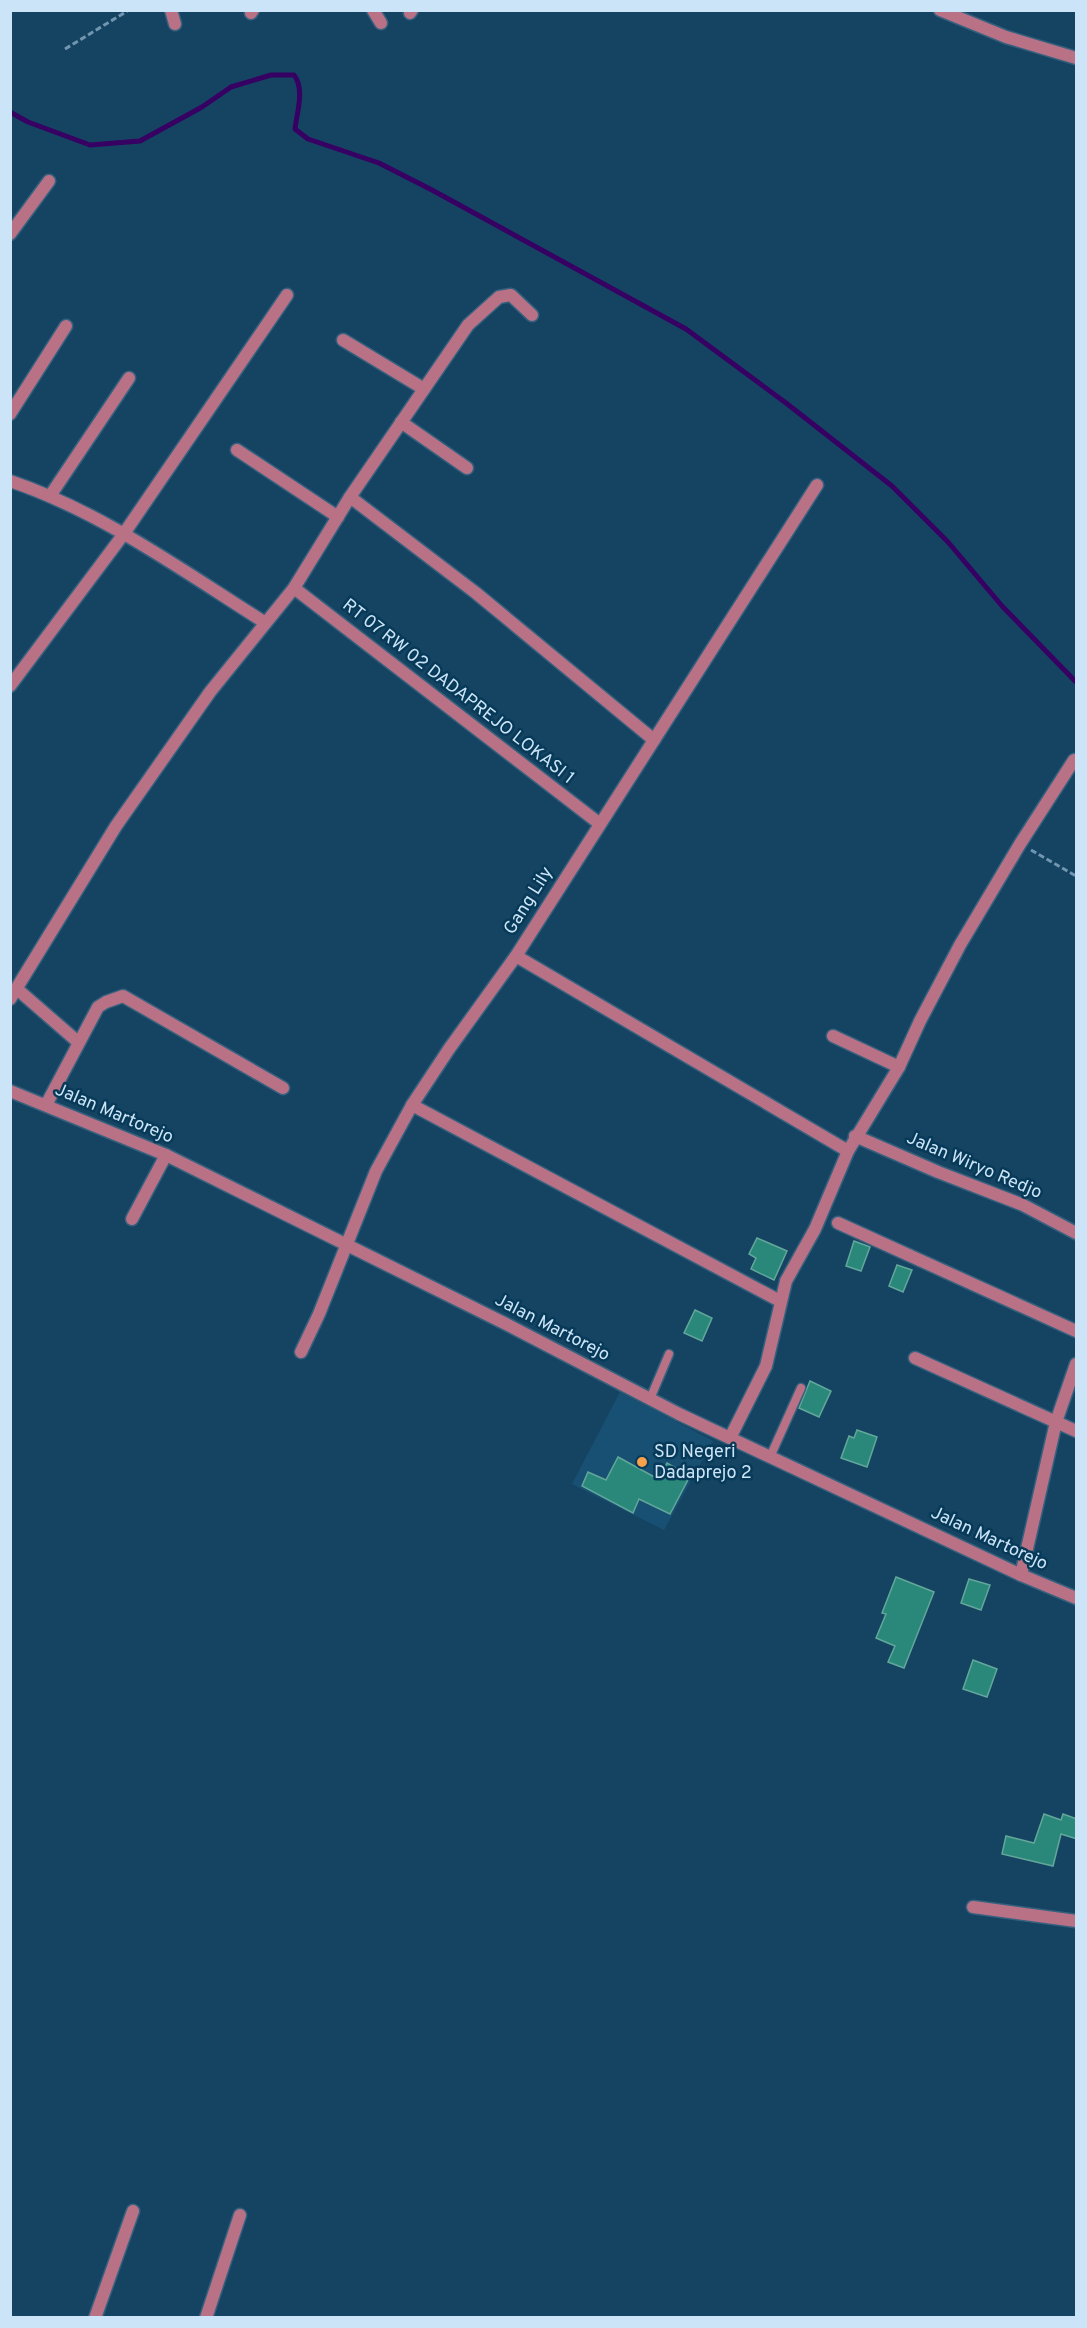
<svg xmlns="http://www.w3.org/2000/svg" width="1087" height="2328" viewBox="0 0 1087 2328" font-family="Overpass,sans-serif">
  <style>
    .built { fill: #185073 }
    .lines { fill: none; stroke-linecap: round; stroke-linejoin: round }
    .stream { stroke: #370063; stroke-width: 5 }
    .building { fill: #29887a; stroke: #63a79b; stroke-width: 1.5 }
    .lane-casing { stroke: #36617e; stroke-width: 11 }
    .street-casing { stroke: #36617e; stroke-width: 15 }
    .path { stroke: #7296af; stroke-width: 3; stroke-dasharray: 6 3; stroke-linecap: butt }
    .lane { stroke: #b97186; stroke-width: 8 }
    .street { stroke: #b97186; stroke-width: 12 }
    .poi-dot { fill: #f9a04c; stroke: #073a58; stroke-width: 2 }
    .labels { text-anchor: middle; dominant-baseline: central; stroke-width: 5; stroke-linejoin: round; paint-order: stroke }
    .street-label { font-size: 18px; fill: #cce4f7; stroke: #073a58 }
    .poi-label { font-size: 18px; fill: #cce4f7; stroke: #073a58; text-anchor: start }
  </style>
  <rect width="100%" height="100%" fill="#154463"/>
  <path class="built" d="M 620,1392 L 713,1441 L 664,1530 L 572,1484 Z"/>
  <g class="lines">
    <path class="stream" d="M 10,112 L 28,122 L 90,145 L 140,141 L 202,107 L 231,87 L 271,75 L 294,75 C 305,89 297,112 295,129 L 308,139 L 379,163 L 432,190 L 686,329 L 786,403 L 892,486 L 948,542 L 1002,606 L 1076,682"/>
  </g>
  <g class="building">
    <path d="M 757,1238 L 787,1251 L 774,1280 L 751,1269 L 756,1258 L 749,1254 Z"/>
    <path d="M 854,1241 L 870,1247 L 861,1271 L 846,1266 Z"/>
    <path d="M 897,1265 L 912,1270 L 903,1292 L 889,1286 Z"/>
    <path d="M 695,1310 L 712,1318 L 702,1341 L 684,1333 Z"/>
    <path d="M 810,1381 L 831,1391 L 819,1417 L 799,1408 Z"/>
    <path d="M 857,1430 L 877,1437 L 867,1467 L 841,1458 L 849,1436 L 854,1438 Z"/>
    <path d="M 618,1457 L 658,1479 L 667,1463 L 690,1476 L 670,1514 L 639,1499 L 633,1513 L 582,1486 L 588,1472 L 606,1480 Z"/>
    <path d="M 896,1577 L 934,1592 L 904,1668 L 888,1662 L 895,1646 L 876,1638 L 886,1614 L 882,1613 Z"/>
    <path d="M 969,1579 L 990,1585 L 981,1610 L 961,1603 Z"/>
    <path d="M 973,1660 L 997,1669 L 987,1697 L 963,1689 Z"/>
    <path d="M 1044,1814 L 1061,1820 L 1063,1814 L 1077,1819 L 1077,1839 L 1061,1834 L 1053,1866 L 1002,1854 L 1006,1836 L 1034,1843 Z"/>
  </g>
  <g class="lines">
    <g class="lane-casing">
      <g id="lane">
        <path d="M 650,1399 L 669,1354"/>
        <path d="M 770,1457 L 801,1388"/>
      </g>
    </g>
    <g class="street-casing">
      <g id="street">
        <path d="M 171,10 L 175,24"/>
        <path d="M 373,10 L 381,23"/>
        <path d="M 940,10 L 1006,37 L 1076,58"/>
        <path d="M 251,13 L 253,10"/>
        <path d="M 410,13 L 412,10"/>
        <path d="M 10,234 L 49,181"/>
        <path d="M 343,340 L 424,389"/>
        <path d="M 10,414 L 66,326"/>
        <path d="M 401,422 L 467,468"/>
        <path d="M 237,450 L 338,517"/>
        <path d="M 10,481 C 102,512 183,571 264,622"/>
        <path d="M 50,496 L 129,378"/>
        <path d="M 350,497 L 476,593 L 654,740"/>
        <path d="M 294,588 L 600,824"/>
        <path d="M 10,686 L 123,535 L 287,295"/>
        <path d="M 516,956 L 848,1151"/>
        <path d="M 17,989 L 78,1042"/>
        <path d="M 10,999 L 116,826 L 210,692 L 294,588 L 350,497 L 468,325 L 499,297 L 511,295 L 532,315"/>
        <path d="M 833,1036 L 899,1067"/>
        <path d="M 10,1091 L 166,1155 L 510,1326 L 679,1414 L 1021,1575 L 1076,1598"/>
        <path d="M 46,1105 L 98,1007 L 106,1002 L 123,996 L 283,1088"/>
        <path d="M 412,1105 L 780,1301"/>
        <path d="M 855,1136 L 938,1172 L 1023,1205 L 1076,1233"/>
        <path d="M 132,1219 L 166,1155"/>
        <path d="M 838,1223 L 1076,1331"/>
        <path d="M 301,1352 L 319,1314 L 376,1171 L 412,1105 L 449,1049 L 516,956 L 817,485"/>
        <path d="M 915,1358 L 1076,1431"/>
        <path d="M 730,1438 L 766,1366 L 786,1281 L 815,1229 L 848,1151 L 899,1067 L 920,1021 L 960,945 L 1020,844 L 1074,760"/>
        <path d="M 1021,1575 L 1056,1422 L 1076,1364"/>
        <path d="M 973,1907 L 1076,1921"/>
        <path d="M 95,2318 L 133,2211"/>
        <path d="M 206,2318 L 240,2215"/>
      </g>
    </g>
    <g class="path">
      <path d="M 65,49 L 129,10"/>
      <path d="M 1031,850 L 1076,876"/>
    </g>
    <use href="#lane" class="lane"/>
    <use href="#street" class="street"/>
  </g>
  <circle class="poi-dot" cx="642" cy="1462" r="6"/>
  <g class="labels">
    <g class="street-label">
      <text transform="translate(458 692) rotate(38)">RT 07 RW 02 DADAPREJO LOKASI 1</text>
      <text transform="translate(529 901) rotate(-58)">Gang Lily</text>
      <text transform="translate(114 1114) rotate(23)">Jalan Martorejo</text>
      <text transform="translate(974 1166) rotate(23)">Jalan Wiryo Redjo</text>
      <text transform="translate(552 1328) rotate(27)">Jalan Martorejo</text>
      <text transform="translate(989 1539) rotate(25)">Jalan Martorejo</text>
    </g>
    <g class="poi-label">
      <text x="654" y="1452">SD Negeri<tspan x="654" dy="21">Dadaprejo 2</tspan></text>
    </g>
  </g>
  <rect width="1087" height="2328" fill="none" stroke="#cce4f7" stroke-width="24"/>
</svg>
